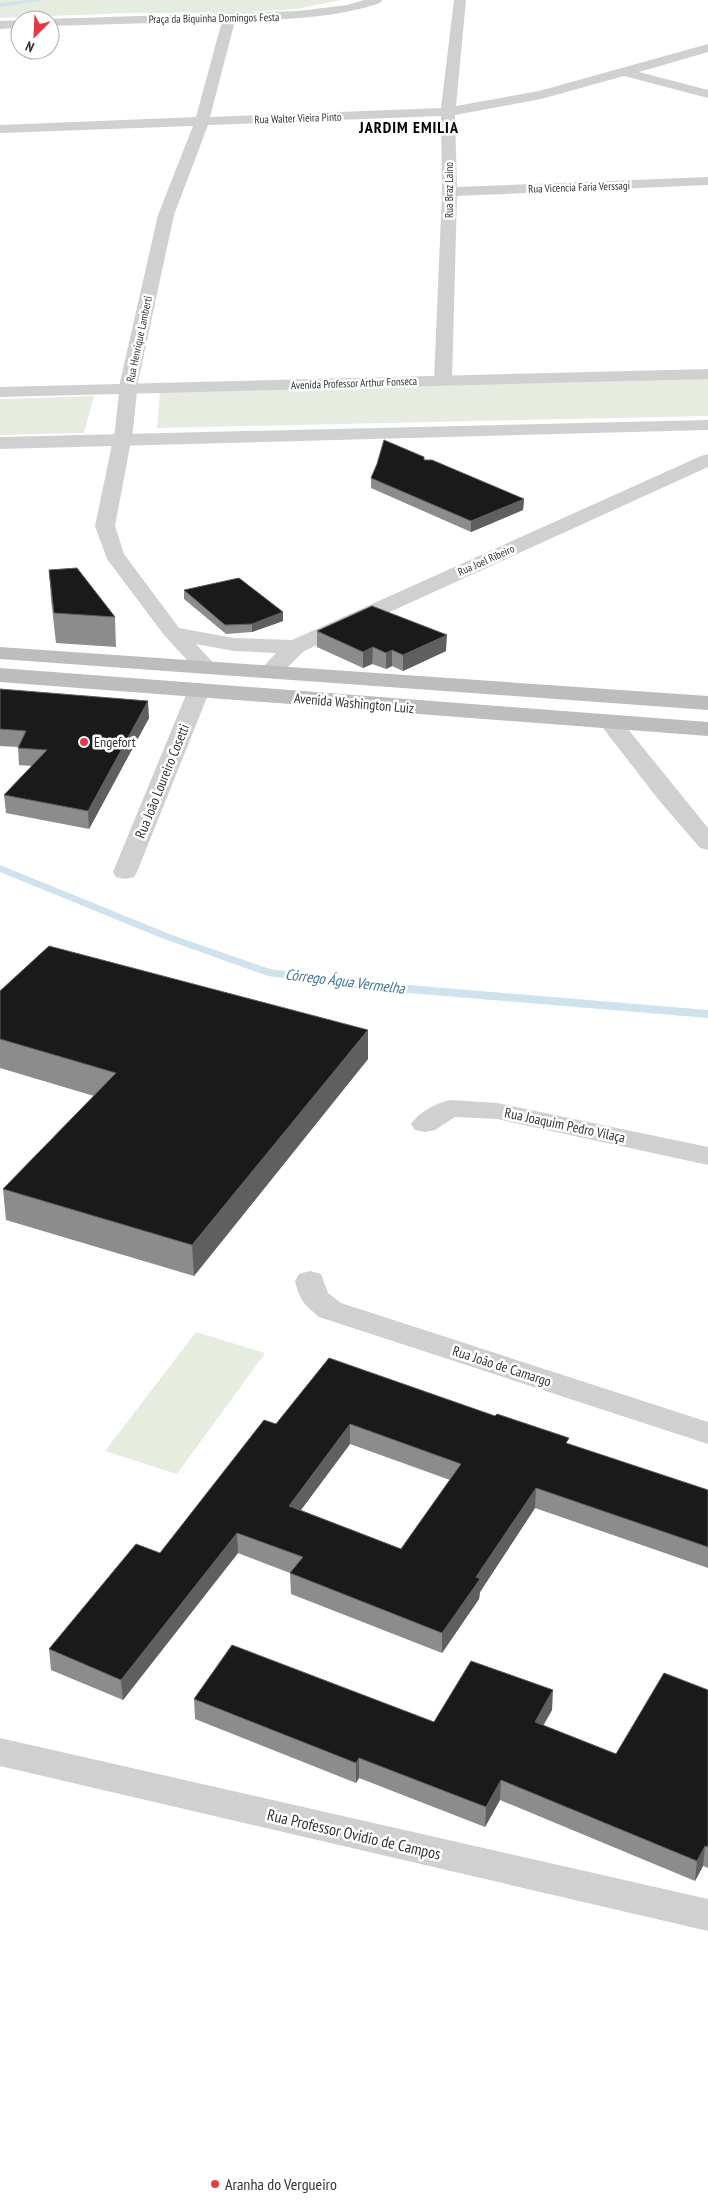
<svg xmlns="http://www.w3.org/2000/svg" width="708" height="2200" viewBox="0 0 708 2200" font-family="'PT Sans Narrow',sans-serif">
  <style>
    .green { fill: #e6ecdf }
    .lines { fill: none; stroke-linecap: round; stroke-linejoin: round }
    .stream { fill: #cfe2ee; fill-rule: evenodd }
    .minor { fill: #d0d0d0; fill-rule: evenodd }
    .tertiary { fill: #d0d0d0; fill-rule: evenodd }
    .secondary { fill: #bdbdbd; fill-rule: evenodd }
    .wall { fill: #8c8c8c; fill-rule: evenodd }
    .shaded-wall { fill: #5f5f5f }
    .building { fill: #1a1a1a; stroke: #5f5f5f; fill-rule: evenodd }
    .poi-dot { fill: #e63946; stroke: #fff; stroke-width: 2 }
    .labels { text-anchor: middle; dominant-baseline: central; stroke-width: 5; stroke-linejoin: round; paint-order: stroke }
    .far-street-label { font-size: 11px; fill: #333; stroke: #fff }
    .street-label { font-size: 14px; fill: #333; stroke: #fff }
    .poi-label { font-size: 14px; fill: #333; stroke: #fff; text-anchor: start }
    .water-label { font-size: 15px; font-style: italic; fill: #3f7597; stroke: #fff }
    .far-district-label { font-size: 16px; font-weight: bold; letter-spacing: 1px; fill: #000; stroke: #fff }
    .near-street-label { font-size: 16px; fill: #333; stroke: #fff }
    .near-poi-label { font-size: 16px; fill: #333; stroke: #fff; text-anchor: start }
  </style>
  <rect width="100%" height="100%" fill="#fff"/>
  <g class="green">
    <path d="M 0,0 L 341,0 L 296,9 L 230,13 L 128,13 L 0,18 Z"/>
    <path d="M 708,378 L 708,416 L 157,428 L 160,390 Z"/>
    <path d="M 94,396 L 84,433 L 0,435 L 0,399 Z"/>
    <path d="M 196,1332 L 265,1353 L 177,1474 L 105,1451 Z"/>
  </g>
  <g class="lines">
    <g class="stream">
      <path d="M 28,0 L 45,0 L 0,7 L 0,3 Z"/>
      <path d="M 0,865 L 172,935 L 270,969 L 361,981 L 708,1010 L 708,1018 L 361,989 L 268,976 L 164,939 L 0,872 Z"/>
    </g>
    <g class="minor">
      <path d="M 364,0 L 382,0 L 380,3 C 333,19 285,19 235,21 L 210,117 L 441,108 L 454,0 L 466,0 L 456,106 L 539,91 L 708,44 L 708,52 L 639,72 L 708,90 L 708,98 L 624,76 L 541,99 L 455,115 L 457,187 L 708,177 L 708,185 L 457,196 L 452,381 L 449,385 L 437,385 L 434,381 L 442,192 L 441,116 L 208,125 L 174,215 L 138,382 L 133,430 L 115,526 L 124,554 L 179,628 L 234,638 L 292,640 L 701,456 L 708,454 L 708,467 L 304,651 C 292,662 280,680 262,676 L 259,671 L 276,653 L 234,651 L 196,644 L 216,666 L 213,671 L 205,672 L 197,671 L 164,635 L 107,559 L 95,526 L 115,430 L 120,382 L 158,215 L 193,126 L 0,133 L 0,125 L 196,117 L 222,21 L 50,26 L 50,20 L 46,19 L 298,11 L 347,5 Z"/>
      <path d="M 20,20 L 20,28 L 0,29 L 0,21 Z"/>
      <path d="M 199,683 L 207,685 L 210,690 L 137,872 L 134,877 L 125,879 L 116,877 L 113,872 L 188,690 L 191,685 Z"/>
      <path d="M 611,716 L 619,718 L 708,828 L 708,850 L 700,848 L 658,799 L 603,728 L 600,723 L 603,718 Z"/>
      <path d="M 450,1100 L 497,1103 L 708,1147 L 708,1165 L 497,1119 L 455,1117 L 435,1130 L 425,1132 L 415,1130 L 411,1124 C 419,1112 436,1103 450,1100 Z"/>
      <path d="M 310,1271 L 321,1274 L 328,1293 L 341,1303 L 708,1422 L 708,1444 L 319,1317 C 304,1304 300,1301 295,1281 L 299,1274 Z"/>
      <path d="M 0,1738 L 708,1899 L 708,1931 L 0,1766 Z"/>
    </g>
    <g class="tertiary">
      <path d="M 708,369 L 708,379 L 0,397 L 0,387 Z"/>
      <path d="M 708,420 L 708,430 L 0,449 L 0,437 Z"/>
    </g>
    <g class="secondary">
      <path d="M 0,647 L 708,696 L 708,710 L 0,659 Z"/>
      <path d="M 0,668 L 708,722 L 708,736 L 0,682 Z"/>
    </g>
  </g>
  <g class="wall">
    <path d="M 424,460 L 524,499 L 523,510 L 471,532 L 371,488 L 371,478 Z"/>
    <path d="M 49,570 L 115,617 L 116,647 L 56,643 L 51,599 Z"/>
    <path d="M 184,590 L 283,612 L 283,621 L 252,632 L 226,634 L 184,599 Z"/>
    <path d="M 317,631 L 446,651 L 403,671 L 392,666 L 386,669 L 372,664 L 363,668 L 317,647 Z"/>
    <path d="M 0,689 L 149,718 L 89,829 L 6,813 L 4,795 L 32,766 L 19,765 L 18,747 L 0,746 Z"/>
    <path d="M 0,991 L 368,1059 L 194,1276 L 6,1220 L 3,1189 L 94,1096 L 0,1068 Z"/>
    <path d="M 329,1358 L 568,1444 L 708,1490 L 708,1568 L 535,1508 L 480,1592 L 479,1599 L 442,1653 L 291,1594 L 290,1573 L 238,1553 L 123,1700 L 51,1670 L 49,1649 L 160,1553 L 276,1424 ZM 350,1444 L 450,1480 L 401,1549 L 301,1510 Z"/>
    <path d="M 708,1690 L 708,1868 L 703,1866 L 695,1881 L 500,1800 L 485,1827 L 359,1778 L 356,1783 L 195,1719 L 194,1699 L 434,1722 L 552,1710 L 543,1725 L 616,1754 Z"/>
  </g>
  <g class="shaded-wall">
    <path d="M 524,499 L 523,510 L 471,532 L 471,521 Z"/>
    <path d="M 283,612 L 283,621 L 252,632 L 252,624 Z"/>
    <path d="M 447,635 L 446,651 L 403,671 L 403,655 Z"/>
    <path d="M 373,647 L 372,664 L 363,668 L 363,652 Z"/>
    <path d="M 392,650 L 392,666 L 386,669 L 386,653 Z"/>
    <path d="M 148,701 L 149,718 L 89,829 L 88,811 Z"/>
    <path d="M 368,1030 L 368,1059 L 194,1276 L 192,1245 Z"/>
    <path d="M 350,1424 L 350,1444 L 289,1526 L 289,1506 Z"/>
    <path d="M 536,1488 L 535,1508 L 480,1592 L 479,1599 L 442,1653 L 442,1633 L 476,1577 Z"/>
    <path d="M 237,1533 L 238,1553 L 123,1700 L 121,1680 Z"/>
    <path d="M 553,1690 L 552,1710 L 534,1742 L 535,1722 Z"/>
    <path d="M 359,1758 L 359,1778 L 356,1783 L 356,1763 Z"/>
    <path d="M 501,1780 L 500,1800 L 485,1827 L 486,1807 Z"/>
    <path d="M 705,1846 L 703,1866 L 695,1881 L 697,1861 Z"/>
  </g>
  <g class="building">
    <path d="M 384,440 L 424,457 L 424,460 L 432,460 L 524,499 L 471,521 L 371,478 L 377,464 Z"/>
    <path d="M 77,568 L 115,617 L 54,613 L 49,570 Z"/>
    <path d="M 239,578 L 283,612 L 252,624 L 225,625 L 184,590 Z"/>
    <path d="M 372,606 L 447,635 L 403,655 L 392,650 L 386,653 L 373,647 L 363,652 L 317,631 Z"/>
    <path d="M 0,689 L 148,701 L 88,811 L 4,795 L 47,750 L 18,748 L 26,731 L 0,729 Z"/>
    <path d="M 49,946 L 368,1030 L 192,1245 L 3,1189 L 116,1073 L 0,1039 L 0,991 Z"/>
    <path d="M 329,1358 L 495,1416 L 497,1414 L 569,1438 L 566,1443 L 708,1490 L 708,1547 L 536,1488 L 476,1577 L 480,1579 L 442,1633 L 290,1573 L 303,1557 L 237,1533 L 121,1680 L 49,1649 L 136,1544 L 160,1553 L 264,1420 L 276,1424 ZM 350,1424 L 461,1464 L 401,1549 L 289,1506 Z"/>
    <path d="M 232,1645 L 434,1722 L 471,1661 L 553,1690 L 535,1722 L 616,1754 L 664,1673 L 708,1690 L 708,1847 L 705,1846 L 697,1861 L 501,1780 L 486,1807 L 359,1758 L 356,1763 L 194,1699 Z"/>
  </g>
  <g class="poi-dot">
    <circle cx="84" cy="742" r="5"/>
    <circle cx="215" cy="2184" r="5"/>
  </g>
  <g class="labels">
    <g class="far-street-label">
      <text transform="translate(214 18) rotate(-1)">Praça da Biquinha Domingos Festa</text>
      <text transform="translate(298 118) rotate(-2)">Rua Walter Vieira Pinto</text>
      <text transform="translate(579 187) rotate(-2)">Rua Vicencia Faria Verssagi</text>
      <text transform="translate(449 190) rotate(-90)">Rua Braz Laino</text>
      <text transform="translate(139 339) rotate(-78)">Rua Henrique Lamberti</text>
      <text transform="translate(354 383) rotate(-2)">Avenida Professor Arthur Fonseca</text>
      <text transform="translate(486 560) rotate(-24)">Rua Joel Ribeiro</text>
    </g>
    <g class="street-label">
      <text transform="translate(354 703) rotate(5)">Avenida Washington Luiz</text>
      <text transform="translate(162 781) rotate(-68)">Rua João Loureiro Cosetti</text>
      <text transform="translate(565 1125) rotate(12)">Rua Joaquim Pedro Vilaça</text>
      <text transform="translate(502 1366) rotate(18)">Rua João de Camargo</text>
    </g>
    <g class="poi-label">
      <text x="94" y="742">Engefort</text>
    </g>
    <g class="water-label">
      <text transform="translate(345 981) rotate(7)">Córrego Água Vermelha</text>
    </g>
    <g class="far-district-label">
      <text x="409" y="127">JARDIM EMILIA</text>
    </g>
    <g class="near-street-label">
      <text transform="translate(354 1834) rotate(13)">Rua Professor Ovidio de Campos</text>
    </g>
    <g class="near-poi-label">
      <text x="225" y="2184">Aranha do Vergueiro</text>
    </g>
  </g>
  <g transform="translate(35 35) rotate(204)"><circle r="24" fill="#ffffff" stroke="#adadad"/>
  <path d="M0-4L9 19L0 12L-9 19Z" fill="#e63946"/>
  <text y="-8" font-size="14" font-weight="bold" text-anchor="middle" fill="#333333">N</text>
  </g>
</svg>
